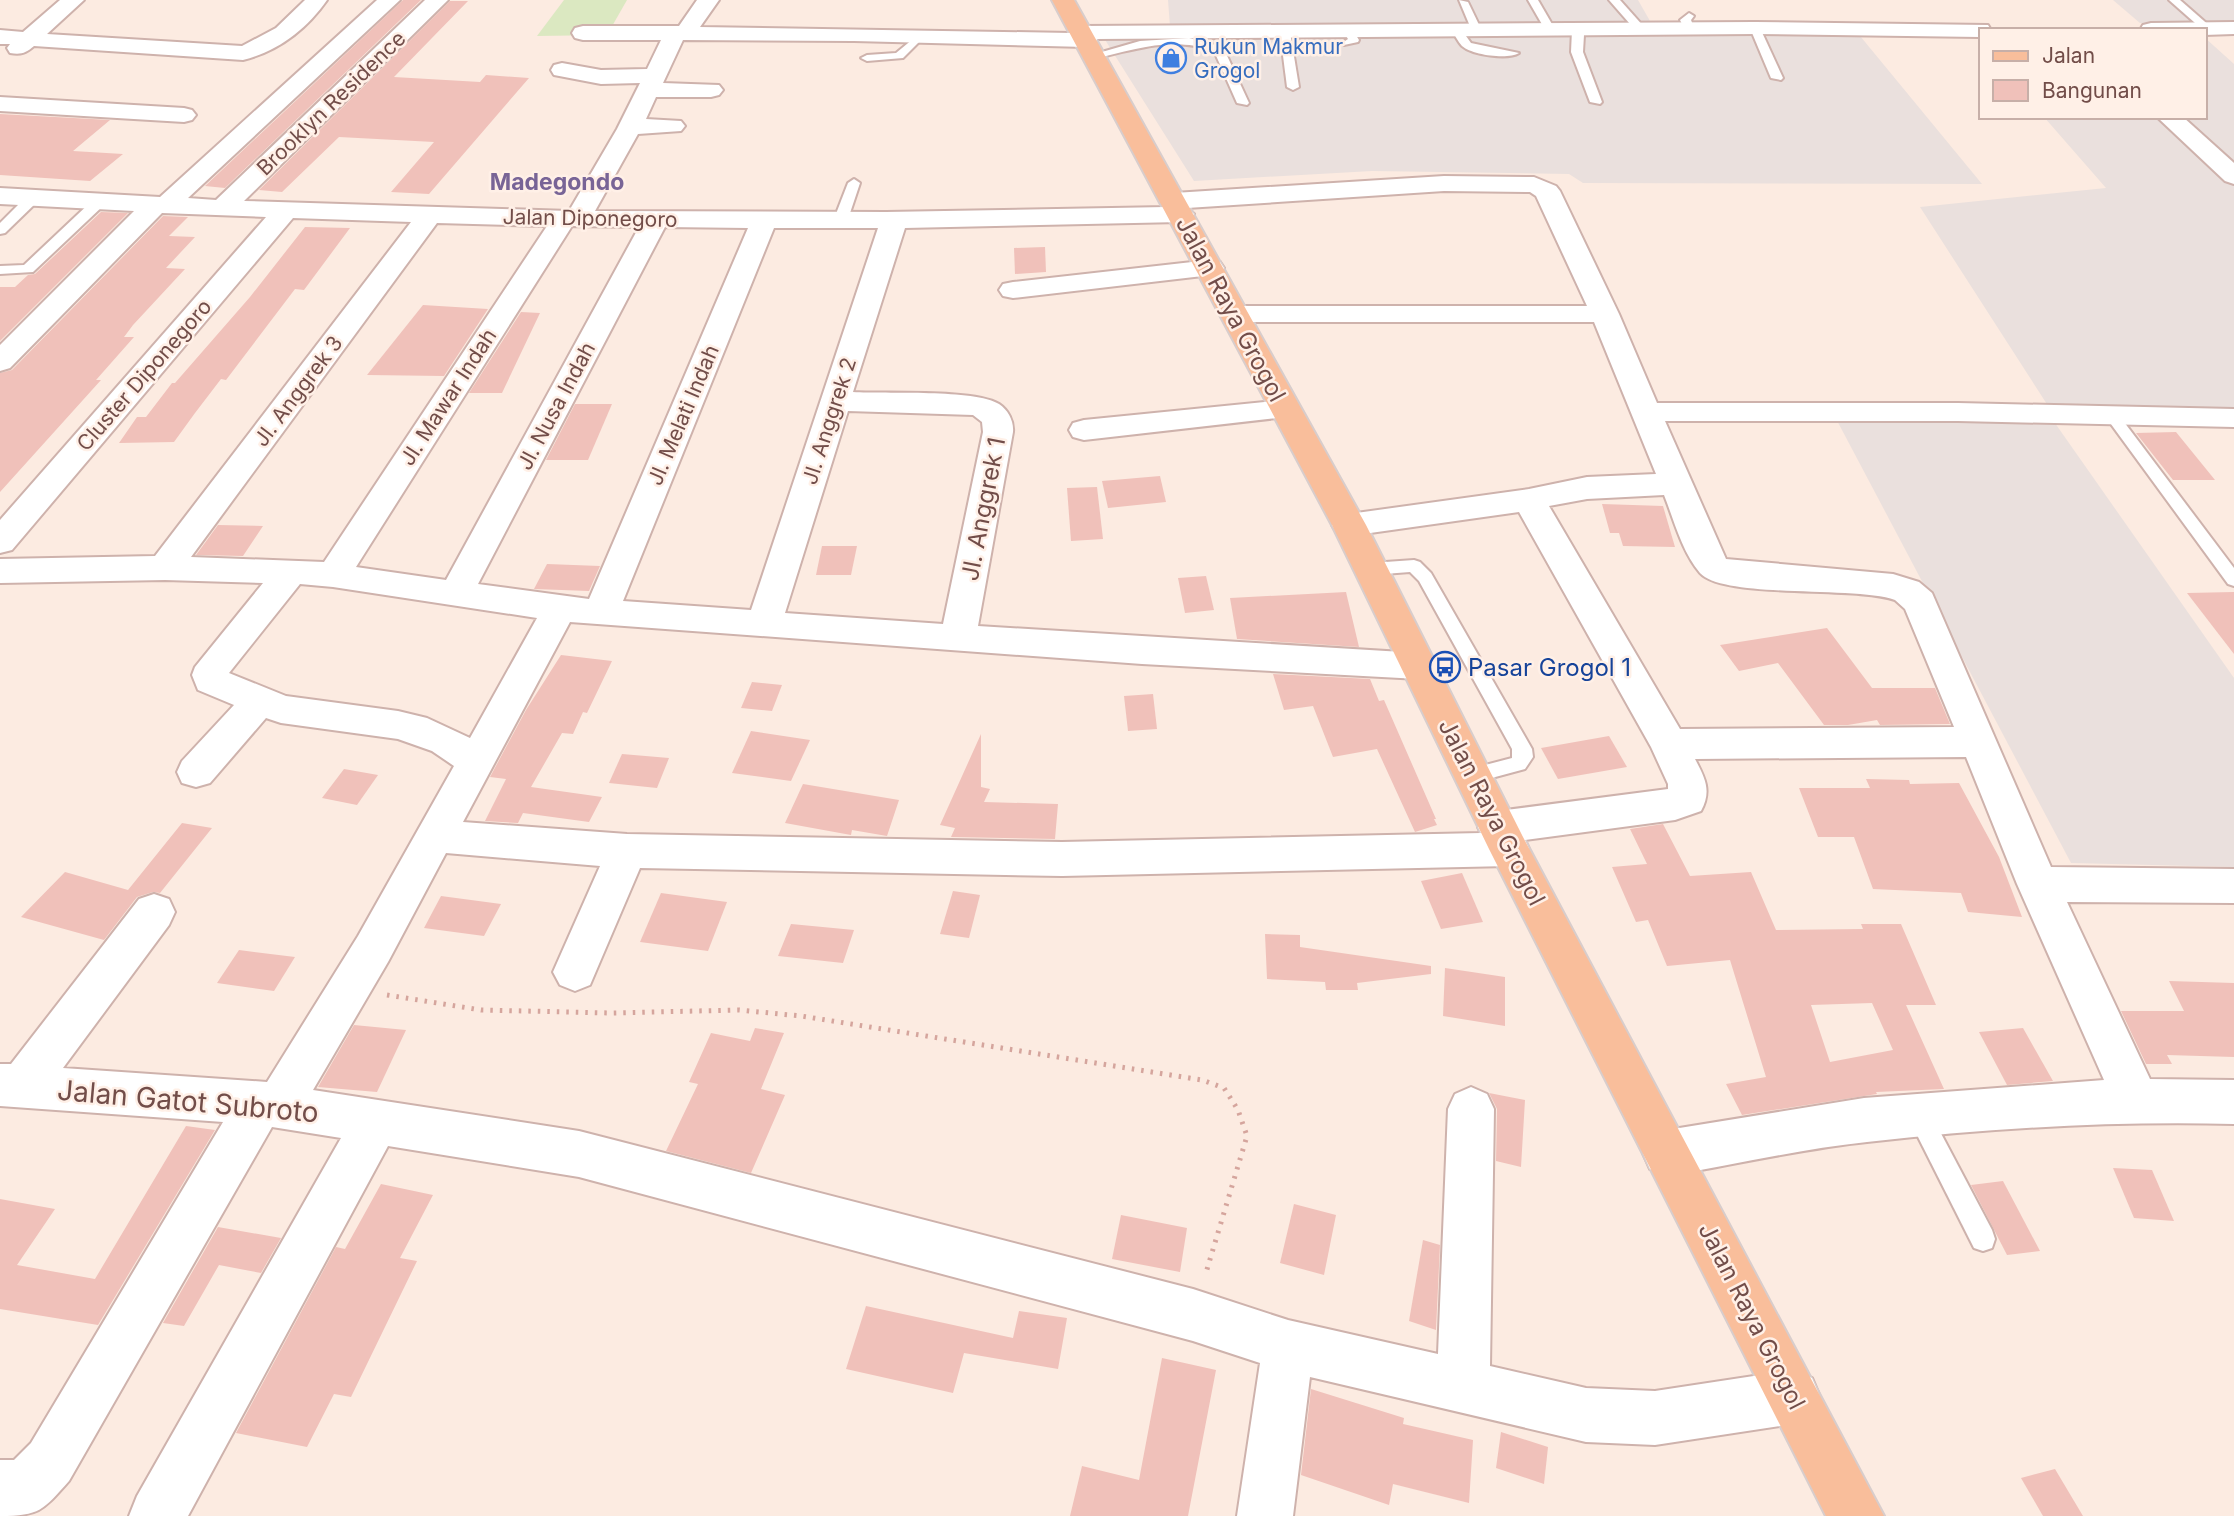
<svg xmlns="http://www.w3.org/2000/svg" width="2234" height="1516" viewBox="0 0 2234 1516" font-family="Inter,sans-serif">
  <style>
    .industrial { fill: #eae0dd }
    .green { fill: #dbe8c1 }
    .building { fill: #f0c1ba; fill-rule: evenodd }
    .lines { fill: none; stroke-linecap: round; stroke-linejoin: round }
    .lane-casing { stroke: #ceb2ac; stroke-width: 4 }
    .street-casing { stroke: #ceb2ac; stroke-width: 4 }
    .primary-casing { stroke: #d8cdcc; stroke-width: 4 }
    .path { stroke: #d5a59d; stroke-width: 5; stroke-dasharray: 2.5 7; stroke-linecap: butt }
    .lane { fill: #fff; fill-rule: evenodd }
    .street { fill: #fff; fill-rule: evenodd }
    .primary { fill: #f9be9b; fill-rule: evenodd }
    .labels { text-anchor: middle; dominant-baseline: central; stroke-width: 5; stroke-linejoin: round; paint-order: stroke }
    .far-shop-label { font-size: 21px; fill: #366cbe; stroke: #fff0e7; text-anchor: start }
    .far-street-label { font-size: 21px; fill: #724d49; stroke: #fff0e7 }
    .far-quarter-label { font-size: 23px; font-weight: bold; fill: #786496; stroke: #fff0e7 }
    .street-label { font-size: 24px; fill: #724d49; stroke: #fff0e7 }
    .transit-label { font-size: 24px; fill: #164399; stroke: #fff0e7; text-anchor: start }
    .near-street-label { font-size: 28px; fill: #724d49; stroke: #fff0e7 }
  </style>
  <rect width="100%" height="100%" fill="#fcebe1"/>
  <g class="industrial">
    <path d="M 1168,0 L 1638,0 L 1650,21 L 1170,26 Z"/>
    <path d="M 2113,0 L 2234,0 L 2234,22 L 2140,23 Z"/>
    <path d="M 1856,31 L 1982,184 L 1583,183 L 1569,174 L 1372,171 L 1194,181 L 1102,35 L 1579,35 Z"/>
    <path d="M 2204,37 L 2234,64 L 2234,166 L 2180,117 L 2204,117 Z"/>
    <path d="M 2044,117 L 2162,117 L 2234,182 L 2234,412 L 2052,412 L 1920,207 L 2106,188 Z"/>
    <path d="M 1833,413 L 2050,416 L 2234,678 L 2234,867 L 2071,863 Z"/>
  </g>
  <path class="green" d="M 564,0 L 627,0 L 607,35 L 537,36 Z"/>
  <g class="building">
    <path d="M 403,0 L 421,0 L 225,188 L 205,186 Z"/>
    <path d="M 450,1 L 468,1 L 394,77 L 480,82 L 486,75 L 529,78 L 429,194 L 391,192 L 434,142 L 339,137 L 282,192 L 259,190 Z"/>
    <path d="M 0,114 L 110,120 L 73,151 L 123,154 L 90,181 L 0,175 Z"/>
    <path d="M 101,212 L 128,213 L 0,341 L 0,287 L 15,287 L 28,275 L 35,274 Z"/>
    <path d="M 163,216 L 188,217 L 169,236 L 195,237 L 166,268 L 185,269 L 133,325 L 124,337 L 134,337 L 96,380 L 101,380 L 0,492 L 0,373 L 12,370 Z"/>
    <path d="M 305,227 L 350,228 L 304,290 L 295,289 L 226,380 L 221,379 L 195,413 L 174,442 L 119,443 L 137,417 L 146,417 L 172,383 L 175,383 L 250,297 Z"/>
    <path d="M 1045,247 L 1046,272 L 1015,274 L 1014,248 Z"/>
    <path d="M 423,305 L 488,309 L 444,376 L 367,375 Z"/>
    <path d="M 521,312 L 540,313 L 502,393 L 469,393 Z"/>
    <path d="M 575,404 L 612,404 L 588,460 L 546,460 Z"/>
    <path d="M 2176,432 L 2215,480 L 2173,480 L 2136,433 Z"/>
    <path d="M 1160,476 L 1166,502 L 1108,508 L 1102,481 Z"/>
    <path d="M 1097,487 L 1103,539 L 1071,541 L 1067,488 Z"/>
    <path d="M 1602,504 L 1663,506 L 1675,547 L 1623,546 L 1619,533 L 1610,533 Z"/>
    <path d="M 218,525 L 263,526 L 243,556 L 196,555 Z"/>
    <path d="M 822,546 L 857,546 L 851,575 L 816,575 Z"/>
    <path d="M 547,564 L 600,566 L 589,591 L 534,589 Z"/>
    <path d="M 1206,576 L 1214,610 L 1185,613 L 1178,578 Z"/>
    <path d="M 1346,592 L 1359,647 L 1237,639 L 1230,598 Z"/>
    <path d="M 2234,592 L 2234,654 L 2187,593 Z"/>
    <path d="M 1827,628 L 1872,688 L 1935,688 L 1950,724 L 1880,725 L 1877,720 L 1848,725 L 1824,725 L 1778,663 L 1739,671 L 1720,645 Z"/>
    <path d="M 561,655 L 612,661 L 587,713 L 583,712 L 573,734 L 562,733 L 531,787 L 602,797 L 589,822 L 523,813 L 518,823 L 485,821 L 506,779 L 490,777 L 526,710 Z"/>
    <path d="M 1273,674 L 1370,679 L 1379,701 L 1384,700 L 1436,819 L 1434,819 L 1437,825 L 1415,832 L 1377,749 L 1333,757 L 1313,706 L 1284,710 Z"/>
    <path d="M 752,682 L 782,685 L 772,711 L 741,708 Z"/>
    <path d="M 1153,694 L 1157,729 L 1128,731 L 1124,696 Z"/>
    <path d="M 751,731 L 810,740 L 791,781 L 732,773 Z"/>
    <path d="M 981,734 L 981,787 L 990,789 L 984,802 L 1058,804 L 1055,839 L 951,837 L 955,828 L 940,825 Z"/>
    <path d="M 1609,736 L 1627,767 L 1558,779 L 1541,748 Z"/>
    <path d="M 622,754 L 669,758 L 657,788 L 609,783 Z"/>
    <path d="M 344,769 L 378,775 L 357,805 L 322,798 Z"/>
    <path d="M 1866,779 L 1909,780 L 1910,784 L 1959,783 L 1999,857 L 2022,917 L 1968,912 L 1961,893 L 1873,889 L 1854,837 L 1818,837 L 1799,788 L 1870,788 Z"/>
    <path d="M 803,784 L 899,800 L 887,836 L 852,830 L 851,835 L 785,823 Z"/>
    <path d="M 182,823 L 212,828 L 160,893 L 153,892 L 137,897 L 104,940 L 21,917 L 65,872 L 128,890 Z"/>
    <path d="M 1663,824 L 1690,876 L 1751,872 L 1776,930 L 1863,929 L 1861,924 L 1901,924 L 1936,1005 L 1906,1005 L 1944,1089 L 1876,1092 L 1877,1094 L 1742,1115 L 1726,1084 L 1766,1077 L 1730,960 L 1667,966 L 1648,920 L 1636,922 L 1612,867 L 1647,864 L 1630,829 ZM 1872,1003 L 1893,1050 L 1830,1062 L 1811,1005 Z"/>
    <path d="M 1462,873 L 1483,922 L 1441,929 L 1421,881 Z"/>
    <path d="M 953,891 L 980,895 L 969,938 L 940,934 Z"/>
    <path d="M 661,893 L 727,902 L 708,951 L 640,942 Z"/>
    <path d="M 441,896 L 501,904 L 484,936 L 424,928 Z"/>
    <path d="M 791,924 L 854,930 L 843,963 L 778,956 Z"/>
    <path d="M 1265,934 L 1300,935 L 1300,947 L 1431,966 L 1431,974 L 1357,983 L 1358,990 L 1326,990 L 1325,982 L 1267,979 Z"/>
    <path d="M 239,950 L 295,957 L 274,991 L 217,983 Z"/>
    <path d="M 1445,968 L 1505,977 L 1505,1026 L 1443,1016 Z"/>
    <path d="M 2169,981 L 2234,983 L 2234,1057 L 2167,1055 L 2172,1064 L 2146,1064 L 2121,1011 L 2184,1011 Z"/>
    <path d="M 354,1025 L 406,1030 L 377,1092 L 318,1087 Z"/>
    <path d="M 755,1028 L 784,1033 L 761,1089 L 785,1095 L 751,1173 L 666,1151 L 698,1084 L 689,1082 L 711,1033 L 750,1041 Z"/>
    <path d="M 2023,1028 L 2053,1081 L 2007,1085 L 1979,1032 Z"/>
    <path d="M 1489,1093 L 1525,1100 L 1521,1167 L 1496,1161 L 1497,1109 Z"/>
    <path d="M 186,1126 L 215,1130 L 98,1325 L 0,1309 L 0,1199 L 55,1209 L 17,1265 L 95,1279 Z"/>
    <path d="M 2113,1168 L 2152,1170 L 2174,1221 L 2134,1218 Z"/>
    <path d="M 2003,1181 L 2040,1251 L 2007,1255 L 1971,1185 Z"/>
    <path d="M 381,1184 L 433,1195 L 400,1258 L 417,1261 L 351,1397 L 334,1394 L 307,1447 L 236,1433 L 336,1247 L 345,1249 Z"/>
    <path d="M 1294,1204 L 1336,1215 L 1324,1275 L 1280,1263 Z"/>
    <path d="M 1121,1215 L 1187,1228 L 1180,1272 L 1112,1259 Z"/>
    <path d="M 218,1227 L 281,1238 L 261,1273 L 219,1265 L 184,1326 L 163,1323 Z"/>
    <path d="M 1423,1240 L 1440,1245 L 1436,1330 L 1409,1321 Z"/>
    <path d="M 866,1306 L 1013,1338 L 1019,1311 L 1067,1318 L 1058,1369 L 964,1353 L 953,1393 L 846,1369 Z"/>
    <path d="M 1162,1358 L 1216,1370 L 1188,1516 L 1070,1516 L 1082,1466 L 1139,1480 Z"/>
    <path d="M 1311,1389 L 1404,1418 L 1403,1424 L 1473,1440 L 1469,1503 L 1393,1484 L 1389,1505 L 1301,1475 Z"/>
    <path d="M 1501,1432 L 1548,1447 L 1544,1484 L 1496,1468 Z"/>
    <path d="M 2055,1469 L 2083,1516 L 2043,1516 L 2021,1478 Z"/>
  </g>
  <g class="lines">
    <g class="lane-casing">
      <g id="lane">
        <path d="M 1459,0 L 1468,2 L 1482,31 L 1481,33 L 1472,31 Z"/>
        <path d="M 1528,0 L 1538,0 L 1556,31 L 1555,33 L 1547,33 Z"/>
        <path d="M 1609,0 L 1620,0 L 1645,28 L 1645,32 L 1637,32 Z"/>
        <path d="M 2169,0 L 2180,0 L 2212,28 L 2207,31 L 2203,30 Z"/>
        <path d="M 1689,13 L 1694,16 L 1691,20 L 1695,30 L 1690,33 L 1686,32 L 1680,20 Z"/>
        <path d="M 1755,25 L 1760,28 L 1783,78 L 1781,80 L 1771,78 L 1750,28 Z"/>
        <path d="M 1577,27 L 1581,28 L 1584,35 L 1583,52 L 1602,102 L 1600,104 L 1590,102 L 1571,52 L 1572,30 Z"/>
        <path d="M 1285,29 L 1290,32 L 1299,87 L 1293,90 L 1287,87 L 1280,32 Z"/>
        <path d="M 1344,29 L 1352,29 L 1359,40 L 1358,42 L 1344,45 L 1342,43 L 1348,39 L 1343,31 Z"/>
        <path d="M 1453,29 L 1461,29 L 1471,43 L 1519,53 C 1508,60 1472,55 1462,46 C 1458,42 1455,35 1452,31 Z"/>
        <path d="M 919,34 L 924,37 L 903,58 L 867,61 L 861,58 L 867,55 L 896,53 Z"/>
        <path d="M 1189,38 L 1223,47 L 1249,103 L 1247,105 L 1237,103 L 1214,51 C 1174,36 1134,49 1094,59 L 1088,56 L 1140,41 Z"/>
        <path d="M 854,179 L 860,183 L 848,219 L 841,223 L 836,222 L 834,219 L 848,183 Z"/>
        <path d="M 33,194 L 38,195 L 38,201 L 5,233 L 0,234 L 0,223 L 28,195 Z"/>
        <path d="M 99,198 L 104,199 L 104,205 L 33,272 L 0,274 L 0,266 L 24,265 L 94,199 Z"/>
        <path d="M 2113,412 L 2118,414 L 2234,568 L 2234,586 L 2228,584 L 2108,420 L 2105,417 L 2108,414 Z"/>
        <path d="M 1414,560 L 1420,562 L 1431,573 L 1532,749 L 1533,757 L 1525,769 L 1473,783 L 1466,780 L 1463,775 L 1466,770 L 1512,758 L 1512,749 L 1419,581 L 1410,572 L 1371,575 L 1362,569 L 1371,563 Z"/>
        <path d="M 1919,1104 L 1927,1107 L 1992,1230 L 1995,1239 L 1992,1248 L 1983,1251 L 1974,1248 L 1911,1123 L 1907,1115 L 1911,1107 Z"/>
      </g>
    </g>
    <g class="street-casing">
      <g id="street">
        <path d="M 60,0 L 84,0 L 47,34 L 242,46 L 276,28 L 305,0 L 327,0 C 306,30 278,51 243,60 L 34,46 C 26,53 21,55 10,53 L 7,48 L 10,44 L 0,44 L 0,30 L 23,32 Z"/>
        <path d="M 377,0 L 400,0 L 188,198 L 216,200 L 425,0 L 448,0 L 244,201 L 569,211 L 617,129 L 640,83 L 601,84 L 554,75 L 551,70 L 554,65 L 562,63 L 601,70 L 647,69 L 661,40 L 583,40 L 575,38 L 572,33 L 575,28 L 583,26 L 679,26 L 697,0 L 719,0 L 700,27 L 1071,33 L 1074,28 L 1082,26 L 1755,22 L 1988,25 L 1991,30 L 1980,30 L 1980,37 L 1755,34 L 1097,39 L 1094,45 L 1086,47 L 854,41 L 683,40 L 663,83 L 719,85 L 723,90 L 719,95 L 711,97 L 656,97 L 646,119 L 681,121 L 685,126 L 681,131 L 638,134 L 595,211 L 886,212 L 1166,207 L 1161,201 L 1165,196 L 1174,193 L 1444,176 L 1534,177 L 1556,186 L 1560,191 L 1619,314 L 1657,403 L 1958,403 L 2234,409 L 2234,427 L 1958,421 L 1665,421 L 1726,559 L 1893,574 L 1919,582 L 1932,593 L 2051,867 L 2234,869 L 2234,903 L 2067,902 L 2150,1079 L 2234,1080 L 2234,1124 C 2112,1121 1989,1128 1867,1142 C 1800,1149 1733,1165 1667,1176 L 1650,1169 L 1643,1153 L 1650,1137 L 1667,1130 L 1864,1098 L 2104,1080 L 2017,884 L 1966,757 L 1695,759 C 1705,778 1712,791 1701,811 L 1675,820 L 1525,840 L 1529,849 L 1523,861 L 1509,866 L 1062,876 L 640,868 L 590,985 L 575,991 L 560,985 L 553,972 L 600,866 L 446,853 L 388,962 L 313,1090 L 579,1131 L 1193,1289 L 1288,1320 L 1438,1354 L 1448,1109 L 1455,1094 L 1471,1087 L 1487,1094 L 1494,1109 L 1490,1366 L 1586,1388 L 1655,1391 L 1793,1370 L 1812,1378 L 1820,1397 L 1812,1416 L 1793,1424 L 1655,1445 L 1586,1442 L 1310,1377 L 1293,1516 L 1237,1516 L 1260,1363 L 1193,1341 L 579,1177 L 388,1146 L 188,1516 L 129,1516 L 137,1496 L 341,1138 L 272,1127 L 69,1481 C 43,1510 40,1516 0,1516 L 0,1460 L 14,1460 L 31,1443 L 223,1122 L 0,1106 L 0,1064 L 11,1064 L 139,899 L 154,894 L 169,899 L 175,912 L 169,925 L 63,1068 L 267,1082 L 358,936 L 454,766 L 432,751 L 398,739 L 281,723 L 266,718 L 210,783 L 196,787 L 182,783 L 177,772 L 182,761 L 234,705 L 198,690 L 192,675 L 195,667 L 263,583 L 165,580 L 0,583 L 0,559 L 155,556 L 411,222 L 293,218 L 12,550 L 0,553 L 0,520 L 266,217 L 162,213 L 10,368 L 0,371 L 0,345 L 134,211 L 0,204 L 0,188 L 160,197 ZM 1444,191 L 1530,192 L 1536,196 L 1587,306 L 1236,306 L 1226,308 L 1222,314 L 1226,320 L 1236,322 L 1594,322 L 1656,474 L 1587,477 L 1529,489 L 1349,514 L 1337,517 L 1332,525 L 1337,533 L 1349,536 L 1519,512 L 1651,747 L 1668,784 L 1668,789 L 1498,811 L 1484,816 L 1478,827 L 1481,833 L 1062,842 L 627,834 L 463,822 L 570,622 L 1142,664 L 1419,679 L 1432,675 L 1437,666 L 1432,657 L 1419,653 L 978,626 L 1013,432 C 1014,421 1008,410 999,404 C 975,389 885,394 853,392 L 905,228 L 1181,222 L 1190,220 L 1194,214 L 1187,208 ZM 437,223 L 547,226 L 324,562 L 191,557 ZM 572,226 L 639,227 L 446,580 L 356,567 ZM 665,227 L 748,228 L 589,599 L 478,584 ZM 774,228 L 878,228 L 751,610 L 623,601 ZM 848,411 L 973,415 L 982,422 L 983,432 L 943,624 L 785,613 ZM 1664,495 C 1674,520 1682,552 1700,573 C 1723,599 1856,586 1895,600 L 1905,609 L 1954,727 L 1680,729 L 1549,506 L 1587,499 ZM 300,584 L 333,587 L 537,618 L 470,738 L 427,718 L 398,711 L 286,696 L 229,673 Z"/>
        <path d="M 2234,22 L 2234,34 L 2204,35 L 2204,30 L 2140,30 L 2143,25 L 2151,23 Z"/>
        <path d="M 0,97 L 184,108 L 192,110 L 196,115 L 192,120 L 184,122 L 0,111 Z"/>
        <path d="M 2157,117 L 2183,117 L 2234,163 L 2234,184 L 2225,181 Z"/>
        <path d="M 1210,260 L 1220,262 L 1224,268 L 1220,274 L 1013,298 L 1003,296 L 999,290 L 1003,284 L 1013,282 Z"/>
        <path d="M 1284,400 L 1295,402 L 1299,409 L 1295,416 L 1084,440 L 1073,437 L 1069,430 L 1073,423 L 1084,420 Z"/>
      </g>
    </g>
    <g class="primary-casing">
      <path id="primary" d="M 1052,0 L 1074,0 L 1366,525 L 1523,837 L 1884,1516 L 1826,1516 L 1489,849 L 1332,525 Z"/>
    </g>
    <path class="path" d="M 387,995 L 481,1010 L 611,1013 L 739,1010 L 801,1016 L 1202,1080 L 1224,1088 L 1238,1110 L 1247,1136 L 1205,1276"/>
    <use href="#lane" class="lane"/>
    <use href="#street" class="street"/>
    <use href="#primary" class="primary"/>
  </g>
  <defs>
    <g id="shop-ring" transform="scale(1.575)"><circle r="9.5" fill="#fff0e7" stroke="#3f7fe0" stroke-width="1.5"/><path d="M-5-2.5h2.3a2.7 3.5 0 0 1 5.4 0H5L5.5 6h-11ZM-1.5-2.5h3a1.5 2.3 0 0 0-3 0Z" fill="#3f7fe0"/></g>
    <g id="bus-ring" transform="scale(1.575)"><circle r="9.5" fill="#fff0e7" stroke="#1a4fb4" stroke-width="1.5"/><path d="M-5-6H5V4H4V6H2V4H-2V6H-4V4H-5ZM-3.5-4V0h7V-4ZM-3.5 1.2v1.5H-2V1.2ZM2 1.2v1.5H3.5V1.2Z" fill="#1a4fb4"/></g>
  </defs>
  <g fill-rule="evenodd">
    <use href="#shop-ring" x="1171" y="58"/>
    <use href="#bus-ring" x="1445" y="667"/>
  </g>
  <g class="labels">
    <g class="far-shop-label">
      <text x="1194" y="46">Rukun Makmur<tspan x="1194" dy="24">Grogol</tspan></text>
    </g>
    <g class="far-street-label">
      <text transform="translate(331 103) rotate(-44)">Brooklyn Residence</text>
      <text transform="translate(590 218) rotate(1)">Jalan Diponegoro</text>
      <text transform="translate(144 375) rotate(-49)">Cluster Diponegoro</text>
      <text transform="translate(298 391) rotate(-53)">Jl. Anggrek 3</text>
      <text transform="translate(448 397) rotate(-57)">Jl. Mawar Indah</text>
      <text transform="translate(556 406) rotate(-62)">Jl. Nusa Indah</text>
      <text transform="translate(683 415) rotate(-67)">Jl. Melati Indah</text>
      <text transform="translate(829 421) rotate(-72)">Jl. Anggrek 2</text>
    </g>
    <g class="far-quarter-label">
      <text x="557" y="182">Madegondo</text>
    </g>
    <g class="street-label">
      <text transform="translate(1231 309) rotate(62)">Jalan Raya Grogol</text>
      <text transform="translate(983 509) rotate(-79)">Jl. Anggrek 1</text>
      <text transform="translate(1492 812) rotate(63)">Jalan Raya Grogol</text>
      <text transform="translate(1752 1316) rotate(63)">Jalan Raya Grogol</text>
    </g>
    <g class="transit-label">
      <text x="1468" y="667">Pasar Grogol 1</text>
    </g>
    <g class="near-street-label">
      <text transform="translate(188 1101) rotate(5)">Jalan Gatot Subroto</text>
    </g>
  </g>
  <rect x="1979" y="28" width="228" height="91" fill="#fff0e7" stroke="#c7afa8" stroke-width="2"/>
  <rect x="1993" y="51" width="35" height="10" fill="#f9be9b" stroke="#c7afa8" stroke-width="2"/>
  <text x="2042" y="63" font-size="21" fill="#724d49">Jalan</text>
  <rect x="1993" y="80" width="35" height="21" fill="#f0c1ba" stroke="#c7afa8" stroke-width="2"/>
  <text x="2042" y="98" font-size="21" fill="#724d49">Bangunan</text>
</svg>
